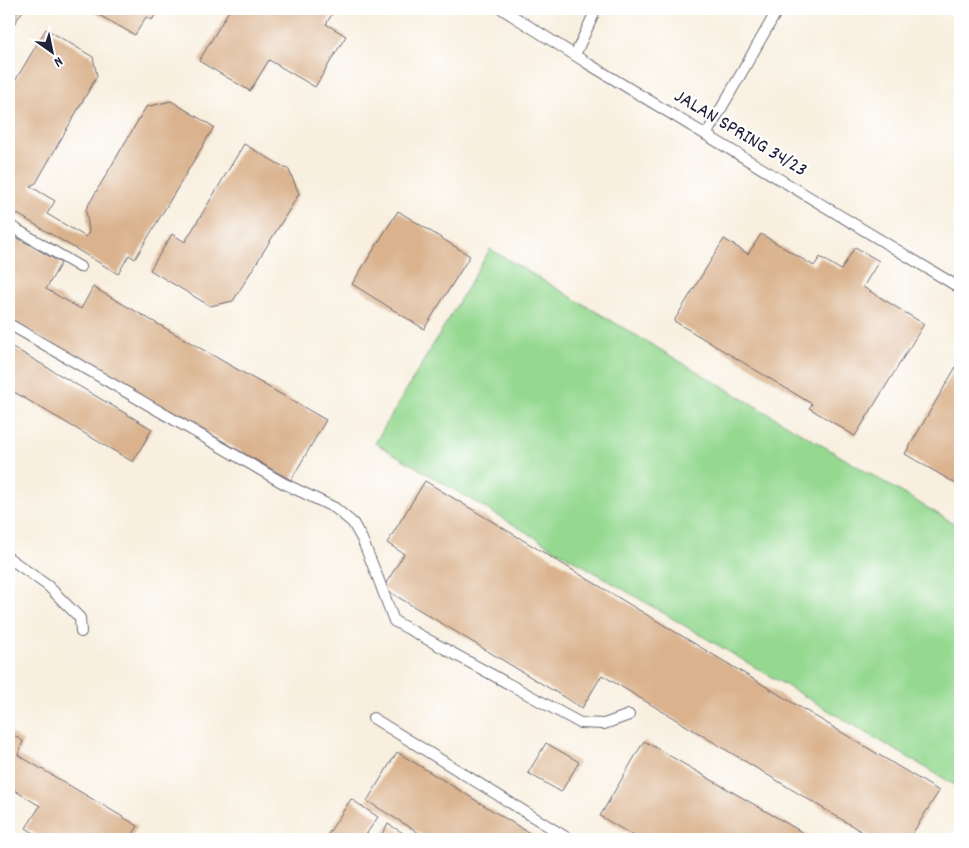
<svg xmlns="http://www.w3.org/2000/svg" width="969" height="848" viewBox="0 0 969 848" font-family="Dekko,sans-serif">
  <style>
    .green { fill: #95d991; stroke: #5c7e66 }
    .building { fill: #dab38e }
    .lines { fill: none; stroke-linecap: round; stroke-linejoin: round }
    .lane-casing { stroke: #6d6a74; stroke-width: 12 }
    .lane { stroke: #fff; stroke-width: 10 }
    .labels { text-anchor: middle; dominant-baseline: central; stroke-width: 4.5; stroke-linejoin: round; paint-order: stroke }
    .street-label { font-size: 20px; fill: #22223b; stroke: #fff }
  </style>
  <rect width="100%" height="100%" fill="#fff"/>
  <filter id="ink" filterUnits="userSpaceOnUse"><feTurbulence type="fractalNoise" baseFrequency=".02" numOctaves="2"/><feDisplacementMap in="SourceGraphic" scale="10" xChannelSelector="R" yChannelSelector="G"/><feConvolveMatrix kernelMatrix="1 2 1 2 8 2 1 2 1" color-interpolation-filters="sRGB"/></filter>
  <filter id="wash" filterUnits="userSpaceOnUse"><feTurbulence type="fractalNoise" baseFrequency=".0096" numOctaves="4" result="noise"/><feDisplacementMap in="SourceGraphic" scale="20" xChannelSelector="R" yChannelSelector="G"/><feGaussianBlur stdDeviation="1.12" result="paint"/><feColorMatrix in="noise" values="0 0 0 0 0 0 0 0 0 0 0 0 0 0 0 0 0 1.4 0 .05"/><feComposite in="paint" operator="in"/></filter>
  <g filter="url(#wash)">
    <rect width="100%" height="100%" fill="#f8efdf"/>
    <path class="green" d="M 490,249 L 960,527 L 960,788 L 375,443 Z"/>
    <g id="blocks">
      <g class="building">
        <path d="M 9,9 L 24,9 L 9,32 Z"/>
        <path d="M 88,9 L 159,9 L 152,20 L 146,17 L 135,35 Z"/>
        <path d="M 230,9 L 335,9 L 326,24 L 346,36 L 315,87 L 269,60 L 250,91 L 199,61 Z"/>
        <path d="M 46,29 L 93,57 L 97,76 L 36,183 L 30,186 L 55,201 L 47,214 L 86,237 L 89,232 L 86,209 L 146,107 L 171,101 L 214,127 L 135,259 L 129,255 L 118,274 L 9,209 L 9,91 Z"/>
        <path d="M 244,144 L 289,170 L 299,194 L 233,301 L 210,306 L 150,270 L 172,234 L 185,242 Z"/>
        <path d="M 398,211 L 470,256 L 424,329 L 352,284 Z"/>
        <path d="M 9,233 L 61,263 L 46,289 L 81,309 L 93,287 L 326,420 L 291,480 L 9,319 Z"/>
        <path d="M 761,234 L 814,266 L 820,257 L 841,270 L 855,247 L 879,261 L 863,287 L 924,324 L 855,436 L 809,408 L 812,404 L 674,321 L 724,239 L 748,254 Z"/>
        <path d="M 9,345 L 152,429 L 133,462 L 9,389 Z"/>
        <path d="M 960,360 L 960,486 L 905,454 Z"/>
        <path d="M 425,481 L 939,791 L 909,839 L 874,839 L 602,675 L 582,708 L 383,588 L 404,554 L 387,543 Z"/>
        <path d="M 9,732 L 23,741 L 18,755 L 138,826 L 130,839 L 34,839 L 37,835 L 26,828 L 40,806 L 9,787 Z"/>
        <path d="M 644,741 L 814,839 L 639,839 L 600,816 Z"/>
        <path d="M 546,743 L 579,762 L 561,792 L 528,773 Z"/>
        <path d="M 397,752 L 539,839 L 429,839 L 367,801 Z"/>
        <path d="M 351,799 L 378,817 L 363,839 L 325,839 Z"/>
        <path d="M 388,824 L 413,839 L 379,839 Z"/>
      </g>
    </g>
  </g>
  <g filter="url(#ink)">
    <use href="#blocks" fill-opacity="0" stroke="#6d6a74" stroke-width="1"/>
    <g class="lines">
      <g class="lane-casing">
        <g id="lane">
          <path d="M 502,9 L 587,63 L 960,288"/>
          <path d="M 575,55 L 593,16 L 594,9"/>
          <path d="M 706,135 L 778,9"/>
          <path d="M 9,225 L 80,267"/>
          <path d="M 9,324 L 283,483 L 335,508 L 353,523 L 362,539 L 378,578 L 394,621 L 580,723 L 604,724 L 629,715"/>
          <path d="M 9,558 L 48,586 L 80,618 L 81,632"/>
          <path d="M 373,718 L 569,839"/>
        </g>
      </g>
      <use href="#lane" class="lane"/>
    </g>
  </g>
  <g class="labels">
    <g class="street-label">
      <text transform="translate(740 134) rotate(31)">JALAN SPRING 34/23</text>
    </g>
  </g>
  <rect width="969" height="848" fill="none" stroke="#fff" stroke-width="30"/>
  <g transform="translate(52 52) rotate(147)" stroke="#ffffff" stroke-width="4" paint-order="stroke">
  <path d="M0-4L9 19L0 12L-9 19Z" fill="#22223b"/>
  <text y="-8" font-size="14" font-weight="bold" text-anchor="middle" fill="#22223b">N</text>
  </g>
</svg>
